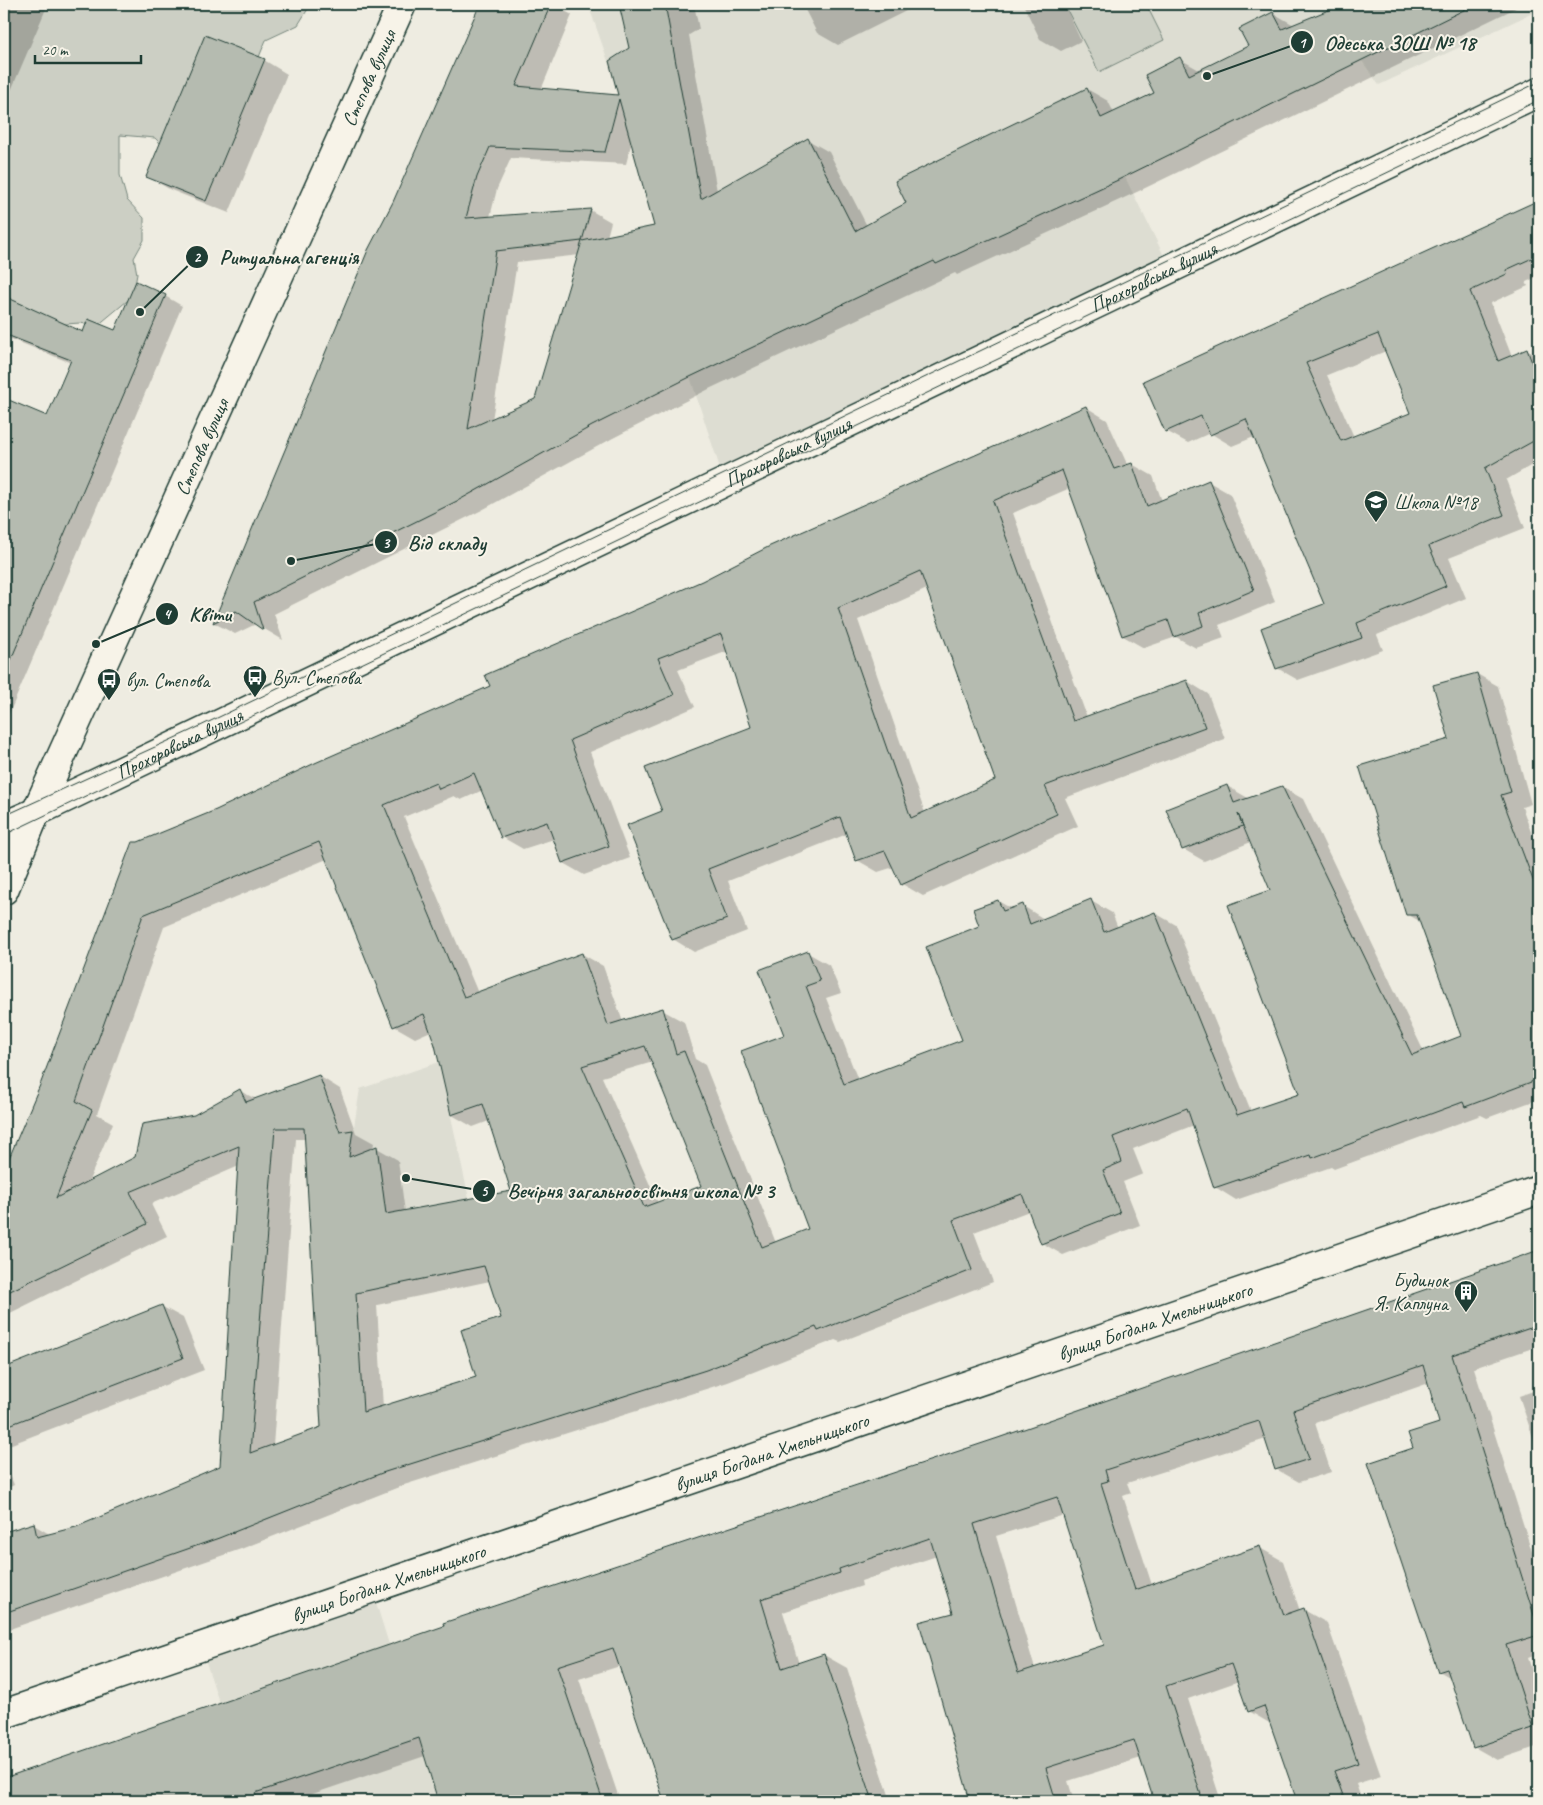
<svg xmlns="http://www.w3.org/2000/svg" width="1543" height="1805" viewBox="0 0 1543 1805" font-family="Caveat,sans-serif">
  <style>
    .built { fill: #ddddd2 }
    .green { fill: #cccfc4; stroke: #76867c }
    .shadow { fill: #0003; fill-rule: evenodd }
    .building { fill: #b5bbb0; stroke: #1f3d34; fill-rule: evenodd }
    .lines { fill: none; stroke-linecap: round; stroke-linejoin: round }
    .street-casing { stroke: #1f3d34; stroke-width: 31 }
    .secondary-casing { stroke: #1f3d34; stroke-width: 31 }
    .primary-casing { stroke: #1f3d34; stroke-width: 31 }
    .street { stroke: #f7f3e8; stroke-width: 28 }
    .secondary { stroke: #f7f3e8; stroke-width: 28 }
    .primary { stroke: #f7f3e8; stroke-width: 28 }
    .tram { stroke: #1f3d34; stroke-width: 1 }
    .labels { text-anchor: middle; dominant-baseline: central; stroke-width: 4; stroke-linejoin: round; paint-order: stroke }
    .street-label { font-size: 20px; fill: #1f3d34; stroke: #f7f3e8 }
    .poi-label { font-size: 20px; fill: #1f3d34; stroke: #f7f3e8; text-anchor: start }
    .leader { fill: none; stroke: #1f3d34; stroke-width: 2 }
    .callout-dot { fill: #1f3d34; stroke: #f7f3e8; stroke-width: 2 }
    .mark-label { font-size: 15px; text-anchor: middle; font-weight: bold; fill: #fff }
    .callout-label { font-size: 21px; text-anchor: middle; font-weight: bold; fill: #1f3d34; stroke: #f7f3e8; stroke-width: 4; stroke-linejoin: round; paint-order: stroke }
  </style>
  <rect width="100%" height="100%" fill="#eeece1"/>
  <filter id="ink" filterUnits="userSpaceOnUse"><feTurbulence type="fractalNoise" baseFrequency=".02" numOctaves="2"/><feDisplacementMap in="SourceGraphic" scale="10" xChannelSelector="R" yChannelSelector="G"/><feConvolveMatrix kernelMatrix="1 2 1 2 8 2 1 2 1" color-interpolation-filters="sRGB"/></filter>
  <g filter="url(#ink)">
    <g class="built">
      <path d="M 588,4 L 1535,4 L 1539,10 L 1379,85 L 1362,61 L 1125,177 L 1164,256 L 720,468 L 690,377 L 660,250 L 608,61 Z"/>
      <path d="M 439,1062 L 484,1267 L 356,1293 L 349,1157 L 360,1089 Z"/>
      <path d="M 372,1590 L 438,1801 L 258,1801 L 219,1702 L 202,1650 Z"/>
    </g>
    <g class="green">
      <path d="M 4,4 L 311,4 L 298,25 L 266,40 L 252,74 L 196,180 L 155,138 L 120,135 L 120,175 L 127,200 L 144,218 L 144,240 L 134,258 L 137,274 L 133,296 L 97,326 L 80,323 L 66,324 L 4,309 Z"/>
      <path d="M 1064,4 L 1146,4 L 1164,40 L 1099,72 Z"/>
    </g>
    <g class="shadow">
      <path d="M 4,4 L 48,4 L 4,107 Z"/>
      <path d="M 482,4 L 552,4 L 572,15 L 541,90 L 620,96 L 630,49 L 620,4 L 694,4 L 699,29 L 689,35 L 717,191 L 808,140 L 829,152 L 867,226 L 907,204 L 1087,89 L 1108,101 L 1114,113 L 1155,94 L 1180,59 L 1201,71 L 1250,46 L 1273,13 L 1294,25 L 1337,8 L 1335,4 L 1524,4 L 1139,191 L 957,275 L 955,273 L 711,388 L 613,438 L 482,510 L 274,614 L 283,640 L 256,624 L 235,634 L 214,623 L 370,250 L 394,202 ZM 632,141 L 656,227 L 607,237 L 611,222 L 590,210 L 490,217 L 497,189 L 511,158 L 626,164 ZM 580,255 L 536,400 L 492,420 L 517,262 Z"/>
      <path d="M 802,4 L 920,4 L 838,45 L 817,33 Z"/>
      <path d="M 1023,4 L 1064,4 L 1081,41 L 1061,51 L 1040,39 Z"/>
      <path d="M 264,60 L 287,74 L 229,213 L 171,190 L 148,177 Z"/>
      <path d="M 1539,201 L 1539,276 L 1526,282 L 1528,286 L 1491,303 L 1512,357 L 1527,350 L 1539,357 L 1539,461 L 1506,480 L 1525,528 L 1449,558 L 1466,598 L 1377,635 L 1383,650 L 1298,680 L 1277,668 L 1326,605 L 1254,437 L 1232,446 L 1210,433 L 1188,443 L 1166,431 L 1144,382 ZM 1386,351 L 1411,413 L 1354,437 L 1327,375 Z"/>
      <path d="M 165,296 L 182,306 L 4,726 L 4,517 L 11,500 L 4,497 L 4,400 L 48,418 L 71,363 L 4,336 L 4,298 L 84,333 L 116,332 Z"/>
      <path d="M 1086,407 L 1107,420 L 1128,466 L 1132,464 L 1153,476 L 1162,501 L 1209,482 L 1230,494 L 1275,602 L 1219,625 L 1224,638 L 1196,648 L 1176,637 L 1144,648 L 1123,636 L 1070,488 L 1013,513 L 1087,717 L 1187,681 L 1208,694 L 1225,739 L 1065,798 L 1078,826 L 923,896 L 902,884 L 894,867 L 878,872 L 857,860 L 847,834 L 728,881 L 747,931 L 694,952 L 673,939 L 664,812 L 752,728 L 728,651 L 678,670 L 695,707 L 590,752 L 630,858 L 584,875 L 563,863 L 554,839 L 523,849 L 502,837 L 483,790 L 461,800 L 454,796 L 404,817 L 478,993 L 582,954 L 603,966 L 623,1022 L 662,1010 L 684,1022 L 695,1059 L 705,1065 L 776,1243 L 810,1230 L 786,1036 L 808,953 L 829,965 L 841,993 L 826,998 L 858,1080 L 964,1040 L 981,927 L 998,901 L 1012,909 L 1023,906 L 1044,919 L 1091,901 L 1112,913 L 1118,928 L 1155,913 L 1176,925 L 1251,1111 L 1301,1094 L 1271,890 L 1251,842 L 1204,861 L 1183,849 L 1227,786 L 1248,798 L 1282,787 L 1303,799 L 1424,1052 L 1463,1037 L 1421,922 L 1407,914 L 1451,740 L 1477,674 L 1498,686 L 1531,804 L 1522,807 L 1539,854 L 1539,1099 L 1487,1118 L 1481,1115 L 1334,1169 L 1331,1167 L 1236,1200 L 1215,1187 L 1194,1125 L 1133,1149 L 1143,1174 L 1123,1182 L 1140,1225 L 1063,1255 L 1042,1243 L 1029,1211 L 974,1232 L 993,1282 L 840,1342 L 835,1340 L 728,1382 L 404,1485 L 241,1549 L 4,1631 L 4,1533 L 34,1525 L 51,1535 L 77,1528 L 221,1467 L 239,1166 L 151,1204 L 167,1236 L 4,1316 L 4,1173 L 139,843 L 217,811 L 492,687 L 702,582 ZM 927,589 L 997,781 L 925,813 L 858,620 ZM 327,859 L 394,1026 L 415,1038 L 431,1031 L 452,1115 L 473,1127 L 489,1121 L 512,1192 L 405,1212 L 398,1160 L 377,1148 L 373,1149 L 374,1143 L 356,1133 L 340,1089 L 319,1076 L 256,1099 L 240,1091 L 195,1116 L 136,1158 L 88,1183 L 113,1123 L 97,1114 L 164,927 ZM 653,1062 L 702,1186 L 658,1203 L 602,1077 ZM 296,1139 L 305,1139 L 322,1428 L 273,1446 ZM 490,1281 L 502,1319 L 478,1378 L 383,1408 L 377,1305 Z"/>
      <path d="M 1539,1253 L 1539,1346 L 1474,1368 L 1539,1574 L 1539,1654 L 1528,1658 L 1539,1692 L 1539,1746 L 1497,1760 L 1474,1747 L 1451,1678 L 1439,1671 L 1415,1449 L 1440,1424 L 1429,1383 L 1315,1423 L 1331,1472 L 1299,1482 L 1276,1469 L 1266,1439 L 1127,1483 L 1131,1493 L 1123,1496 L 1152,1585 L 1260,1548 L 1283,1561 L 1300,1611 L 1304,1610 L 1327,1623 L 1381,1776 L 1356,1784 L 1362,1801 L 1298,1801 L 1271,1724 L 1249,1711 L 1239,1681 L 1188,1699 L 1221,1801 L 1156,1801 L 1141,1758 L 1068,1781 L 1074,1801 L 971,1801 L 921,1623 L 955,1614 L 937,1556 L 861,1581 L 862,1586 L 783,1612 L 799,1664 L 824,1655 L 847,1668 L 891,1801 L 665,1801 L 620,1666 L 579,1679 L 620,1801 L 439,1801 L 425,1756 L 292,1801 L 4,1801 L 4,1779 ZM 1064,1515 L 1106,1646 L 1035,1669 L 996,1536 Z"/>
      <path d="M 161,1306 L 183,1318 L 204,1370 L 4,1447 L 4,1369 Z"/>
      <path d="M 1539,1389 L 1539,1455 L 1519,1396 Z"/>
      <path d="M 4,1459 L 14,1485 L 4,1490 Z"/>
    </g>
    <g class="building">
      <path d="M 480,4 L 551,4 L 516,86 L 618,95 L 609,61 L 629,48 L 619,4 L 665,4 L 701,199 L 808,138 L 855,231 L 906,203 L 895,181 L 1087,88 L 1101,118 L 1154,93 L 1145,75 L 1180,57 L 1189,75 L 1248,46 L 1239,29 L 1273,12 L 1282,29 L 1343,4 L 1476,4 L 1118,180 L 936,264 L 934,261 L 690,377 L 592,426 L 461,499 L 254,602 L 263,630 L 236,611 L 213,623 L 368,250 L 393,202 ZM 619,99 L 654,226 L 582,241 L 591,209 L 466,218 L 477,177 L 490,147 L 605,152 ZM 582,241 L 535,399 L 468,429 L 496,251 Z"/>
      <path d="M 205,35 L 265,59 L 206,201 L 146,177 Z"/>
      <path d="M 1539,200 L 1539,255 L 1506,270 L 1507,274 L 1470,291 L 1498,361 L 1527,349 L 1539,382 L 1539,438 L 1485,468 L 1504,515 L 1429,546 L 1446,586 L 1357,623 L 1362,638 L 1276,669 L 1261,628 L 1324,604 L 1246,419 L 1210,435 L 1201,416 L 1165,432 L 1143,381 ZM 1378,334 L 1410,413 L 1341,441 L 1306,363 Z"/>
      <path d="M 136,281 L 166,295 L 4,676 L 4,398 L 47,416 L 71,360 L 4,334 L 4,296 L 83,332 L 88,319 L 115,330 Z"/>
      <path d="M 1086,406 L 1114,469 L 1132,463 L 1147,506 L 1209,480 L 1254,590 L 1199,613 L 1203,626 L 1174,637 L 1168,620 L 1122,636 L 1062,470 L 993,501 L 1073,721 L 1187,680 L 1205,727 L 1045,786 L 1057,814 L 901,885 L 885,851 L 856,861 L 840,817 L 708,869 L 727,919 L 672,940 L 627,825 L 662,811 L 645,768 L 751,727 L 721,634 L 658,658 L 674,695 L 570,740 L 609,846 L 562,863 L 547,822 L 501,838 L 474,773 L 439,789 L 436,783 L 384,805 L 464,997 L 582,953 L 608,1025 L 663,1008 L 676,1054 L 684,1051 L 762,1247 L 808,1229 L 741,1051 L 784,1035 L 759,970 L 808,951 L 820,981 L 806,986 L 844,1084 L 962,1040 L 926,947 L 979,926 L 973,909 L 998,900 L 1003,911 L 1023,904 L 1030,924 L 1091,899 L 1104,932 L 1155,912 L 1237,1115 L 1299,1094 L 1228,905 L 1270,890 L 1238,814 L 1243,826 L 1182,850 L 1166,809 L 1227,785 L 1234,803 L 1282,786 L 1412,1055 L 1461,1036 L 1417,915 L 1406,915 L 1359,766 L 1449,739 L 1433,685 L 1477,673 L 1511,792 L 1501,795 L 1539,896 L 1539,1079 L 1465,1107 L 1463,1102 L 1312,1158 L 1311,1155 L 1214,1188 L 1187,1108 L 1113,1137 L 1122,1162 L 1103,1170 L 1120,1213 L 1041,1244 L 1022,1194 L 953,1220 L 972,1270 L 818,1331 L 816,1327 L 706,1370 L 382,1473 L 219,1538 L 4,1613 L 4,1532 L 34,1523 L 37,1537 L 76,1527 L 220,1466 L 239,1146 L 130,1192 L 147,1224 L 4,1294 L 4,1170 L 40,1085 L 132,842 L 138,842 L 216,810 L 315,763 L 490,686 L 485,675 L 702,581 L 770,546 ZM 920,571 L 995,780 L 911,818 L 838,608 ZM 319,842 L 393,1027 L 424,1014 L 435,1045 L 451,1115 L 483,1104 L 511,1191 L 386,1214 L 377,1146 L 349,1157 L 353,1130 L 340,1132 L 319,1075 L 246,1102 L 240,1089 L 194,1115 L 142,1124 L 135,1157 L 56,1198 L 92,1110 L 76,1101 L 143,915 ZM 645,1046 L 701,1186 L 644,1207 L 582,1066 ZM 275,1128 L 304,1128 L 321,1427 L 250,1453 ZM 484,1266 L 501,1318 L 461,1330 L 476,1377 L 363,1412 L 356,1293 Z"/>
      <path d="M 1539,1250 L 1539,1325 L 1452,1355 L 1539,1631 L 1539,1635 L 1506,1645 L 1533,1728 L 1473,1748 L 1447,1669 L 1438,1672 L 1368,1463 L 1413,1448 L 1408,1433 L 1439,1423 L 1423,1365 L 1293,1410 L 1309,1459 L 1275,1470 L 1259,1421 L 1105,1470 L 1108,1481 L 1101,1483 L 1135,1590 L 1260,1546 L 1284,1615 L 1304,1608 L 1358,1763 L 1334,1771 L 1345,1801 L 1297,1801 L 1264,1706 L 1248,1712 L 1231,1664 L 1166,1686 L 1203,1801 L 1154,1801 L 1134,1740 L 1046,1768 L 1056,1801 L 970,1801 L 919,1622 L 953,1613 L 930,1538 L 839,1569 L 840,1573 L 761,1599 L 782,1668 L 824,1654 L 873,1801 L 664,1801 L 613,1648 L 557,1666 L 603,1801 L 438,1801 L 419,1738 L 255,1793 L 258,1801 L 4,1801 L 4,1778 L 444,1626 L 443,1623 L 998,1438 ZM 1057,1497 L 1104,1645 L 1018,1673 L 974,1524 Z"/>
      <path d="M 162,1305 L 183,1358 L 4,1427 L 4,1368 Z"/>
    </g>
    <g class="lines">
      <g class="street-casing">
        <g id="street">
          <path id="s1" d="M 36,812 L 402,4"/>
        </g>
      </g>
      <g class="secondary-casing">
        <g id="secondary">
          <path id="s2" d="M 4,1714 L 1539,1190"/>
        </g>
      </g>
      <g class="primary-casing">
        <g id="primary">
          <path id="s3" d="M 4,826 L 36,812 L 1539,92"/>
          <path d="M 4,890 L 36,812"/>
        </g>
      </g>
      <use href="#street" class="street"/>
      <use href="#secondary" class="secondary"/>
      <use href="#primary" class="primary"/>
      <g class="tram">
        <path d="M 4,816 L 190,731 L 1539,82"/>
        <path d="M 4,835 L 1539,100"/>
      </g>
    </g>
  </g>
  <defs>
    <g id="school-pin" transform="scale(1.25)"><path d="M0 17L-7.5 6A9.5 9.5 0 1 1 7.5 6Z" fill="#1f3d34" stroke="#f7f3e8"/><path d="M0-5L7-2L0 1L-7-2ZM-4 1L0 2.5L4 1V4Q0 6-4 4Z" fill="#fff"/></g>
    <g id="bus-pin" transform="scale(1.25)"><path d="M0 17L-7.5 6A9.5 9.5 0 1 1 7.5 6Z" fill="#1f3d34" stroke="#f7f3e8"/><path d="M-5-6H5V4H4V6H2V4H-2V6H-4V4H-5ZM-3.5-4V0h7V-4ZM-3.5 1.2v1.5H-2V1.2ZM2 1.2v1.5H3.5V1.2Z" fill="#fff"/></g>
    <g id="building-pin" transform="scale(1.25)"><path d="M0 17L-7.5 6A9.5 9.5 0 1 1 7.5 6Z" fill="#1f3d34" stroke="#f7f3e8"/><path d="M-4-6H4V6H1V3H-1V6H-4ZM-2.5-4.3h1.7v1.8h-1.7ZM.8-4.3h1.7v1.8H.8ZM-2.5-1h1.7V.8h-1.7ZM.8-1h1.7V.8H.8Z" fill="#fff"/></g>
  </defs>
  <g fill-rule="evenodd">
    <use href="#school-pin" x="1376" y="502"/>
    <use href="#bus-pin" x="255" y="677"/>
    <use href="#bus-pin" x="109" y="680"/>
    <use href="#building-pin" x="1466" y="1292"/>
  </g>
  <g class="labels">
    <g class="street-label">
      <text stroke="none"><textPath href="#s1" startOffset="806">Степова вулиця</textPath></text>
      <text stroke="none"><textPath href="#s3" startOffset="1274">Прохоровська вулиця</textPath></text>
      <text stroke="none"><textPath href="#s1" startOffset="401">Степова вулиця</textPath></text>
      <text stroke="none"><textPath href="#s3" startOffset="869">Прохоровська вулиця</textPath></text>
      <text stroke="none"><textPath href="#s3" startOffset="194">Прохоровська вулиця</textPath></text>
      <text stroke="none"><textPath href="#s2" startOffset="1216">вулиця Богдана Хмельницького</textPath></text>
      <text stroke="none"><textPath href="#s2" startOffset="811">вулиця Богдана Хмельницького</textPath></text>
      <text stroke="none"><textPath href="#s2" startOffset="406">вулиця Богдана Хмельницького</textPath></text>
    </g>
    <g class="poi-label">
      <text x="1394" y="502">Школа №18</text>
      <text x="272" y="677">Вул. Степова</text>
      <text x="126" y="680">вул. Степова</text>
      <text x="1448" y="1280" text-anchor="end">Будинок<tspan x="1448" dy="23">Я. Каплуна</tspan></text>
    </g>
  </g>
  <path class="leader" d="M1207 76L1302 42M140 312L197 257M291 561L386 542M96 644L167 614M406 1178L484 1191"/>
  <g class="callout-dot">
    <circle cx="1207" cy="76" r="5"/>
    <circle cx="140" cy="312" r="5"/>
    <circle cx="291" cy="561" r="5"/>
    <circle cx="96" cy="644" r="5"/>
    <circle cx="406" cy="1178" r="5"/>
    <circle cx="1302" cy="42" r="12"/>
    <circle cx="197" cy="257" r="12"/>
    <circle cx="386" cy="542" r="12"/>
    <circle cx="167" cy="614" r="12"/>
    <circle cx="484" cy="1191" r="12"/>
  </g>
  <g class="mark-label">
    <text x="1302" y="48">1</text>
    <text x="197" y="262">2</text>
    <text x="386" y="548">3</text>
    <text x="167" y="619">4</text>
    <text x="484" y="1196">5</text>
  </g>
  <g class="callout-label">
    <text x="1400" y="50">Одеська ЗОШ № 18</text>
    <text x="289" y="264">Ритуальна агенція</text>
    <text x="447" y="550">Від складу</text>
    <text x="210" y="621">Квіти</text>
    <text x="641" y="1198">Вечірня загальноосвітня школа № 3</text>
  </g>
  <rect width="1543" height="1805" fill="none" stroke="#f7f3e8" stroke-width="20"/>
  <rect x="10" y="10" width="1523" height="1785" fill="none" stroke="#1f3d34" stroke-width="2" filter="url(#ink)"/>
  <path d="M35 55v8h106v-8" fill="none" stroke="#1f3d34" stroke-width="2.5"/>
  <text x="42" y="55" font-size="15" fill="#1f3d34" stroke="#f7f3e8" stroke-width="4" paint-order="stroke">20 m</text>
</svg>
